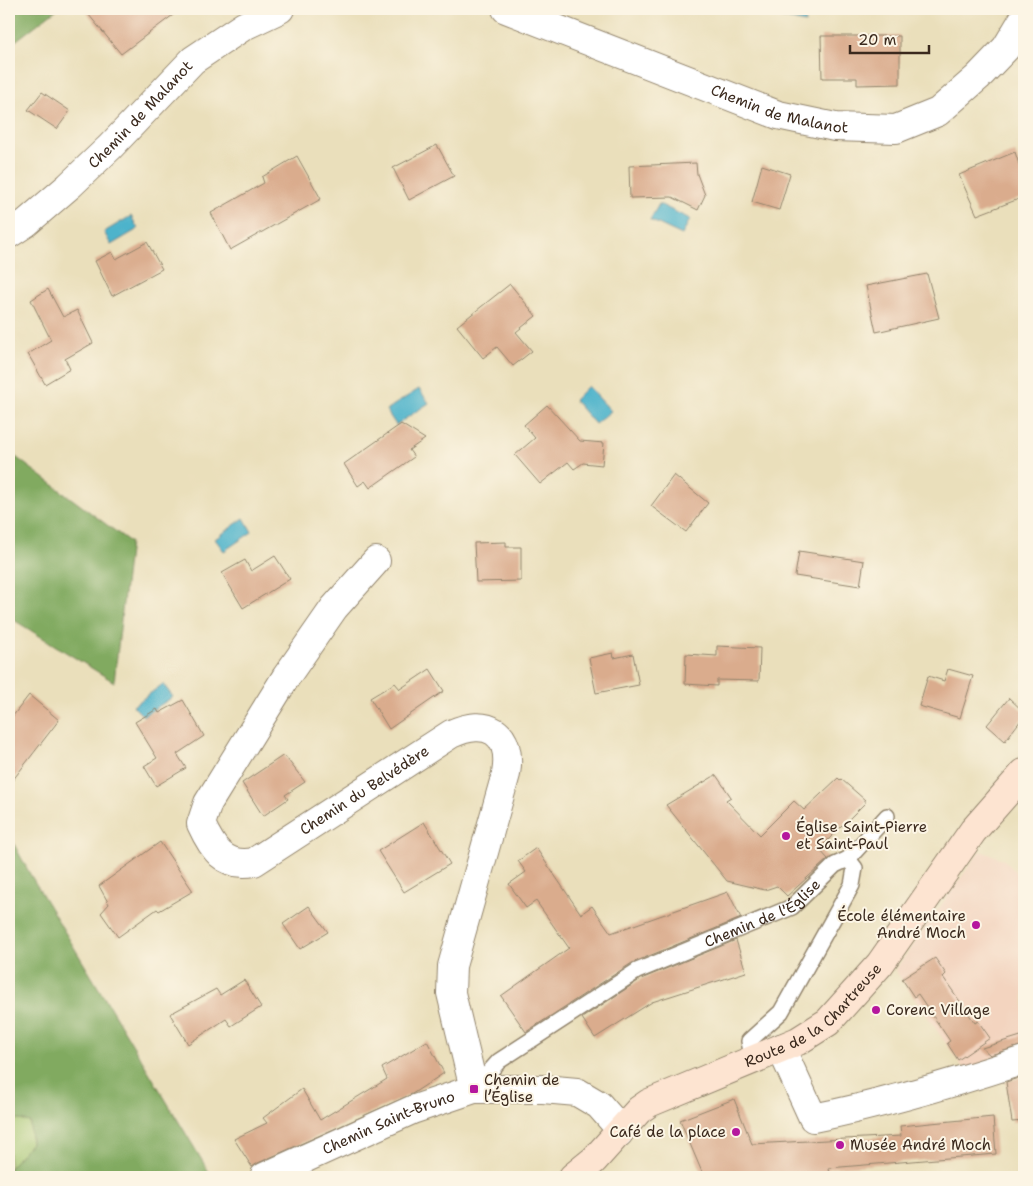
<svg xmlns="http://www.w3.org/2000/svg" width="1033" height="1186" viewBox="0 0 1033 1186" font-family="'Shantell Sans',sans-serif">
  <style>
    .built { fill: #f3d4bf }
    .green { fill: #a2c56e; stroke: #6e7846 }
    .forest { fill: #81aa61; stroke: #5e6a40 }
    .water { fill: #4db3cb; stroke: #446e74 }
    .building { fill: #daac8d }
    .lines { fill: none; stroke-linecap: round; stroke-linejoin: round }
    .service-casing { stroke: #92846c; stroke-width: 18 }
    .minor-casing { stroke: #92846c; stroke-width: 30 }
    .tertiary-casing { stroke: #92846c; stroke-width: 30 }
    .secondary-casing { stroke: #92846c; stroke-width: 30 }
    .service { stroke: #fff; stroke-width: 15 }
    .minor { stroke: #fff; stroke-width: 28 }
    .tertiary { stroke: #fff; stroke-width: 28 }
    .secondary { stroke: #fde4d1; stroke-width: 28 }
    .poi-dot { fill: #b5179e; stroke: #fcf5e5; stroke-width: 2 }
    .labels { text-anchor: middle; dominant-baseline: central; stroke-width: 4; stroke-linejoin: round; paint-order: stroke }
    .street-label { font-size: 15px; fill: #3b2a1e; stroke: #fcf5e5 }
    .poi-label { font-size: 15px; fill: #3b2a1e; stroke: #fcf5e5; text-anchor: start }
  </style>
  <rect width="100%" height="100%" fill="#fcf5e5"/>
  <filter id="ink" filterUnits="userSpaceOnUse"><feTurbulence type="fractalNoise" baseFrequency=".02" numOctaves="2"/><feDisplacementMap in="SourceGraphic" scale="10" xChannelSelector="R" yChannelSelector="G"/><feConvolveMatrix kernelMatrix="1 2 1 2 8 2 1 2 1" color-interpolation-filters="sRGB"/></filter>
  <filter id="wash" filterUnits="userSpaceOnUse"><feTurbulence type="fractalNoise" baseFrequency=".0096" numOctaves="4" result="noise"/><feDisplacementMap in="SourceGraphic" scale="20" xChannelSelector="R" yChannelSelector="G"/><feGaussianBlur stdDeviation="1.12" result="paint"/><feColorMatrix in="noise" values="0 0 0 0 0 0 0 0 0 0 0 0 0 0 0 0 0 1.4 0 .05"/><feComposite in="paint" operator="in"/></filter>
  <g filter="url(#wash)">
    <rect width="100%" height="100%" fill="#eadfbb"/>
    <path class="built" d="M 980,851 L 1003,859 L 1024,880 L 1024,1053 L 966,1072 L 895,970 Z"/>
    <path class="green" d="M 9,1118 L 30,1122 L 31,1143 L 9,1168 Z"/>
    <g class="forest">
      <path d="M 9,9 L 57,9 L 9,46 Z"/>
      <path d="M 9,452 L 130,542 L 114,682 L 9,617 Z"/>
      <path d="M 9,835 L 30,874 L 212,1177 L 9,1177 L 9,1168 L 31,1143 L 30,1122 L 9,1118 Z"/>
    </g>
    <g class="water">
      <path d="M 766,9 L 809,9 L 805,23 L 765,14 Z"/>
      <path d="M 659,204 L 690,219 L 682,235 L 650,220 Z"/>
      <path d="M 131,216 L 138,229 L 111,245 L 104,232 Z"/>
      <path d="M 588,386 L 611,411 L 595,424 L 574,400 Z"/>
      <path d="M 419,389 L 429,403 L 396,425 L 386,410 Z"/>
      <path d="M 244,518 L 252,532 L 224,551 L 215,539 Z"/>
      <path d="M 163,684 L 173,697 L 143,716 L 133,706 Z"/>
    </g>
    <g id="blocks">
      <g class="building">
        <path d="M 84,9 L 181,9 L 121,54 Z"/>
        <path d="M 821,36 L 900,36 L 900,84 L 857,85 L 857,78 L 822,78 Z"/>
        <path d="M 42,92 L 70,111 L 57,129 L 28,110 Z"/>
        <path d="M 437,145 L 454,176 L 409,200 L 393,168 Z"/>
        <path d="M 1015,152 L 1024,180 L 1024,197 L 977,215 L 959,175 Z"/>
        <path d="M 297,156 L 321,199 L 230,250 L 211,213 L 264,183 L 262,177 Z"/>
        <path d="M 696,163 L 697,174 L 705,195 L 698,210 L 672,197 L 630,198 L 629,166 Z"/>
        <path d="M 762,165 L 790,174 L 779,210 L 752,202 Z"/>
        <path d="M 147,242 L 162,269 L 112,296 L 95,261 L 112,252 L 116,259 Z"/>
        <path d="M 927,274 L 939,318 L 876,332 L 866,286 Z"/>
        <path d="M 510,284 L 536,316 L 516,332 L 532,351 L 513,366 L 497,347 L 483,358 L 457,326 Z"/>
        <path d="M 48,289 L 63,317 L 77,310 L 93,343 L 65,359 L 70,369 L 45,384 L 28,354 L 51,340 L 31,300 Z"/>
        <path d="M 547,405 L 580,441 L 604,443 L 602,465 L 583,463 L 574,469 L 568,462 L 540,484 L 515,455 L 535,438 L 524,425 Z"/>
        <path d="M 401,424 L 425,439 L 409,450 L 414,457 L 370,488 L 365,481 L 358,486 L 344,464 Z"/>
        <path d="M 674,475 L 708,503 L 686,532 L 651,506 Z"/>
        <path d="M 506,542 L 506,547 L 521,547 L 521,581 L 476,582 L 474,543 Z"/>
        <path d="M 799,551 L 864,561 L 860,586 L 795,576 Z"/>
        <path d="M 275,556 L 290,579 L 243,608 L 222,573 L 245,560 L 251,571 Z"/>
        <path d="M 717,646 L 760,648 L 759,681 L 717,680 L 717,686 L 685,684 L 686,654 L 717,656 Z"/>
        <path d="M 613,653 L 614,658 L 633,654 L 639,685 L 596,693 L 589,658 Z"/>
        <path d="M 430,669 L 444,691 L 389,729 L 370,698 L 395,683 L 400,689 Z"/>
        <path d="M 948,669 L 973,676 L 960,718 L 919,706 L 928,676 L 944,681 Z"/>
        <path d="M 29,695 L 59,720 L 9,785 L 9,721 Z"/>
        <path d="M 1009,698 L 1024,712 L 1024,716 L 1005,741 L 987,725 Z"/>
        <path d="M 183,700 L 204,736 L 177,754 L 186,768 L 156,786 L 144,766 L 157,758 L 135,722 L 157,709 L 159,713 Z"/>
        <path d="M 284,755 L 305,782 L 285,795 L 288,799 L 263,816 L 242,783 Z"/>
        <path d="M 716,775 L 731,797 L 726,800 L 760,835 L 794,801 L 804,810 L 838,778 L 840,780 L 841,779 L 865,800 L 865,803 L 819,849 L 828,859 L 787,896 L 777,886 L 765,890 L 727,881 L 666,805 Z"/>
        <path d="M 424,822 L 450,864 L 404,892 L 378,851 Z"/>
        <path d="M 160,842 L 193,891 L 159,911 L 157,909 L 118,937 L 101,913 L 109,904 L 99,886 Z"/>
        <path d="M 536,848 L 581,914 L 592,906 L 611,933 L 728,892 L 741,918 L 632,963 L 526,1032 L 501,996 L 569,948 L 536,901 L 526,908 L 509,884 L 526,872 L 518,861 Z"/>
        <path d="M 309,906 L 328,932 L 300,949 L 283,924 Z"/>
        <path d="M 736,940 L 746,972 L 652,1002 L 595,1038 L 582,1018 L 641,979 Z"/>
        <path d="M 935,958 L 946,974 L 943,977 L 975,1023 L 978,1021 L 990,1038 L 958,1060 L 947,1043 L 950,1041 L 918,994 L 914,997 L 902,979 Z"/>
        <path d="M 244,980 L 261,1007 L 231,1026 L 226,1019 L 188,1044 L 170,1014 L 216,989 L 220,995 Z"/>
        <path d="M 1024,1035 L 1024,1045 L 990,1055 L 982,1048 Z"/>
        <path d="M 427,1041 L 444,1073 L 412,1094 L 258,1163 L 252,1167 L 234,1139 L 267,1123 L 263,1118 L 302,1089 L 320,1120 L 387,1079 L 382,1068 Z"/>
        <path d="M 1024,1076 L 1024,1121 L 1012,1122 L 1006,1082 Z"/>
        <path d="M 734,1099 L 752,1144 L 901,1136 L 900,1126 L 993,1117 L 996,1154 L 829,1168 L 830,1176 L 822,1175 L 822,1177 L 704,1177 L 680,1120 Z"/>
      </g>
    </g>
  </g>
  <g filter="url(#ink)">
    <use href="#blocks" fill-opacity="0" stroke="#92846c" stroke-width="1"/>
    <g class="lines">
      <g class="service-casing">
        <g id="service">
          <path d="M 753,1061 L 749,1041 L 781,1012 L 852,885 L 855,868 L 848,859"/>
          <path id="s1" d="M 474,1089 L 499,1061 L 637,971 L 792,907 L 835,865 L 848,859 L 887,816"/>
        </g>
      </g>
      <g class="minor-casing">
        <g id="minor">
          <path id="s2" d="M 506,9 L 778,115 L 835,127 L 896,129 L 938,112 L 978,77 L 1006,48 L 1024,18"/>
          <path id="s3" d="M 9,234 L 26,223 L 69,186 L 110,147 L 193,60 L 244,26 L 280,9"/>
          <path id="s4" d="M 376,561 L 334,608 L 286,677 L 208,803 L 201,824 C 212,848 224,868 254,862 L 451,734 C 487,717 513,732 506,774 L 452,966 L 451,993 L 474,1089"/>
          <path d="M 781,1048 L 813,1118 C 885,1104 954,1083 1024,1060"/>
        </g>
      </g>
      <g class="tertiary-casing">
        <g id="tertiary">
          <path id="s5" d="M 264,1177 L 412,1110 L 474,1089 L 543,1089 L 577,1092 L 599,1105 L 614,1122 L 619,1133"/>
        </g>
      </g>
      <g class="secondary-casing">
        <g id="secondary">
          <path id="s6" d="M 573,1177 L 594,1160 L 639,1110 L 649,1103 L 798,1041 L 828,1022 L 880,964 L 973,831 L 1024,773"/>
        </g>
      </g>
      <use href="#service" class="service"/>
      <use href="#minor" class="minor"/>
      <use href="#tertiary" class="tertiary"/>
      <use href="#secondary" class="secondary"/>
    </g>
  </g>
  <g class="poi-dot">
    <circle cx="786" cy="836" r="5"/>
    <circle cx="976" cy="925" r="5"/>
    <circle cx="876" cy="1010" r="5"/>
    <rect x="469" y="1084" width="10" height="10" rx="2.5"/>
    <circle cx="736" cy="1132" r="5"/>
    <circle cx="840" cy="1145" r="5"/>
  </g>
  <g class="labels">
    <g class="street-label">
      <text stroke="none"><textPath href="#s2" startOffset="292">Chemin de Malanot</textPath></text>
      <text stroke="none"><textPath href="#s3" startOffset="178">Chemin de Malanot</textPath></text>
      <text stroke="none"><textPath href="#s4" startOffset="521">Chemin du Belvédère</textPath></text>
      <text stroke="none"><textPath href="#s1" startOffset="341">Chemin de l'Église</textPath></text>
      <text stroke="none"><textPath href="#s6" startOffset="295">Route de la Chartreuse</textPath></text>
      <text stroke="none"><textPath href="#s5" startOffset="136">Chemin Saint-Bruno</textPath></text>
    </g>
    <g class="poi-label">
      <text x="796" y="827">Église Saint-Pierre<tspan x="796" dy="17">et Saint-Paul</tspan></text>
      <text x="966" y="916" text-anchor="end">École élémentaire<tspan x="966" dy="17">André Moch</tspan></text>
      <text x="886" y="1010">Corenc Village</text>
      <text x="484" y="1080">Chemin de<tspan x="484" dy="17">l’Église</tspan></text>
      <text x="726" y="1132" text-anchor="end">Café de la place</text>
      <text x="850" y="1145">Musée André Moch</text>
    </g>
  </g>
  <rect width="1033" height="1186" fill="none" stroke="#fcf5e5" stroke-width="30"/>
  <path d="M850 45v8h79v-8" fill="none" stroke="#3b2a1e" stroke-width="2.5"/>
  <text x="858" y="45" font-size="15" fill="#3b2a1e" stroke="#fcf5e5" stroke-width="4" paint-order="stroke">20 m</text>
</svg>
